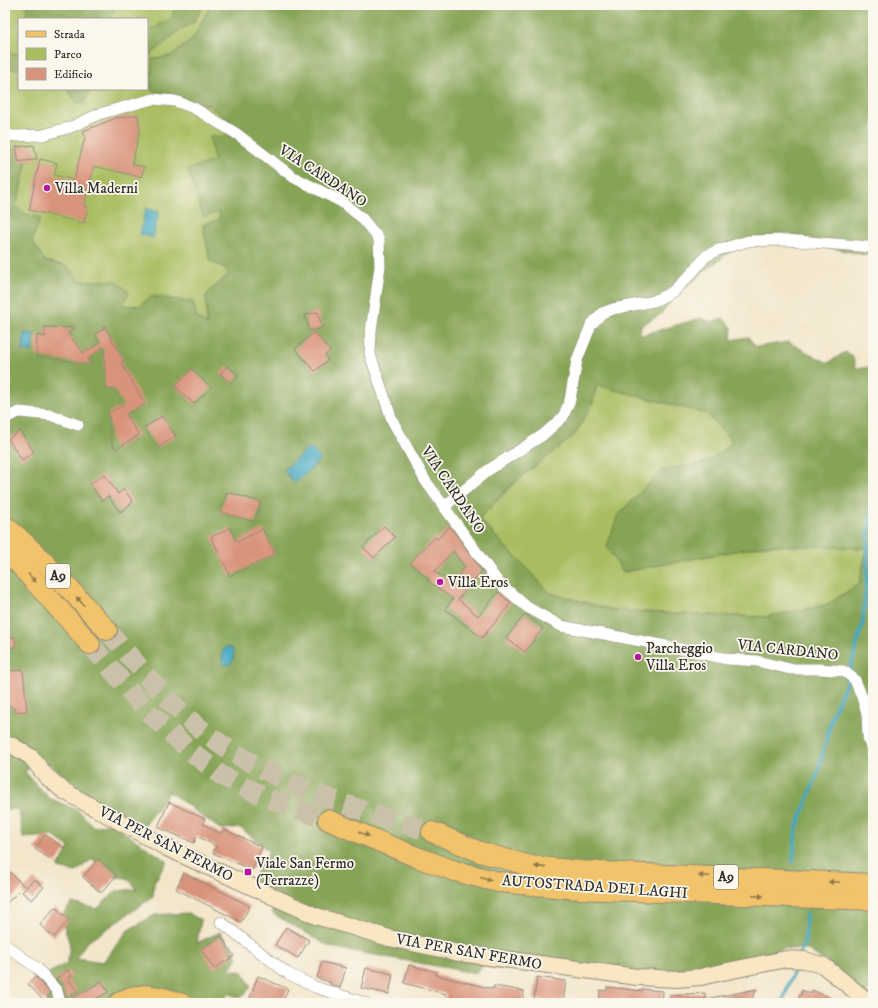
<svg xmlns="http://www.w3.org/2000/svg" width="878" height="1008" viewBox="0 0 878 1008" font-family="'IM FELL DW Pica',serif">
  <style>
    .green { fill: #a9bd61; stroke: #6a7446; fill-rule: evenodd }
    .forest { fill: #86a457; stroke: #586841; fill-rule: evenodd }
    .water { fill: #40a7c1; stroke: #366976 }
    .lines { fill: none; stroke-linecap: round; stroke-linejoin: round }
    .stream { stroke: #40a7c1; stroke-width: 3.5 }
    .building { fill: #d9937a; fill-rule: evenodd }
    .motorway-tunnel { stroke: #cbc1ab; stroke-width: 20; stroke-dasharray: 20 10; stroke-linecap: butt }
    .minor-casing { stroke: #8f887b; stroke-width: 12 }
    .secondary-casing { stroke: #8f887b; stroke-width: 18 }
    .primary-casing { stroke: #8f887b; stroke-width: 20 }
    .motorway-casing { stroke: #8f887b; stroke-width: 22 }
    .minor { stroke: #fff; stroke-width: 11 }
    .secondary { stroke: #f9e7c3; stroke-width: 16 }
    .primary { stroke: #f1c36a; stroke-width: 18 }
    .motorway { stroke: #f1c36a; stroke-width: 20 }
    .oneway { fill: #8e774a }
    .poi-dot { fill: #b5179e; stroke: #fbf7ec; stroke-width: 1.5 }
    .labels { text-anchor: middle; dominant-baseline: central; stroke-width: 3.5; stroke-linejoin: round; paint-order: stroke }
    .shield { fill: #fbf7ec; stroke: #696865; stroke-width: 1 }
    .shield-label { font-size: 14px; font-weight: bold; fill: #2b2b2b }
    .street-label { font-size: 15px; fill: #2b2b2b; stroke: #fbf7ec }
    .poi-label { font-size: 15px; fill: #2b2b2b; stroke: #fbf7ec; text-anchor: start }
  </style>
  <rect width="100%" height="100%" fill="#fbf7ec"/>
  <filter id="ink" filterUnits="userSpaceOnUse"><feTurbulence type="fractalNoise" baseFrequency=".025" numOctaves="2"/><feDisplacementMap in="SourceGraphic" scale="8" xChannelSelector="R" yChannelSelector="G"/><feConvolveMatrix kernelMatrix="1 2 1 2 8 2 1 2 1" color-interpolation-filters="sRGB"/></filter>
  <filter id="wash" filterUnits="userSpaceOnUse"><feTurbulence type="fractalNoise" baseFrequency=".012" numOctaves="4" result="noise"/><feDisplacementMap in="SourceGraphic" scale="16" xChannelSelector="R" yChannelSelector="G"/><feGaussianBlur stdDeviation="0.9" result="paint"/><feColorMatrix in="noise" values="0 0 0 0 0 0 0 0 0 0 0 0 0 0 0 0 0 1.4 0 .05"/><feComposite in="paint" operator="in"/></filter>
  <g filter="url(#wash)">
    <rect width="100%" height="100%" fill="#f3e6cb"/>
    <g class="green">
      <path d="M 5,5 L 209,5 L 208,10 L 193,39 L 171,56 L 152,59 L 151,89 L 208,105 L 235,125 L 225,137 L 214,161 L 219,212 L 221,219 L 203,225 L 210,261 L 226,268 L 229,274 L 206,295 L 207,324 C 187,312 146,306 122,305 L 116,281 L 80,281 L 67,266 L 45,261 L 32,241 L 40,218 L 25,214 L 16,207 L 28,156 L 5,145 ZM 19,19 L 147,19 L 147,89 L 19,89 Z"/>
      <path d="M 597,385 L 707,414 L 734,442 L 708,462 L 661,471 L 623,572 L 766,545 L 868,548 L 859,584 L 827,605 L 765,617 L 679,614 L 613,610 L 550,593 L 479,519 L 592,404 Z"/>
    </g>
    <g class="forest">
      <path d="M 27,5 L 117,5 L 110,19 L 26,19 Z"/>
      <path d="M 176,5 L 204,5 L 193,23 L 180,30 L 147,58 L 147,32 L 167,21 L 172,16 Z"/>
      <path d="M 209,5 L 873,5 L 873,257 L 833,248 L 754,242 L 731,251 L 678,292 L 660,315 L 643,324 L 639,330 L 642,335 L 701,318 L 712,322 L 723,318 L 732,327 L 731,340 L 748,337 L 756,347 L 788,342 L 828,363 L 845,352 L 852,355 L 856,368 L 866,368 L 873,364 L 873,988 L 862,995 L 844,974 L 808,950 L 784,948 L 739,963 L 669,977 L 496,954 L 475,973 L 330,947 L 272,913 L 279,895 L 252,880 L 269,851 L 241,828 L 220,829 L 169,792 L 142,828 L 106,809 L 41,757 L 25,772 L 49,798 L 79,811 L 94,827 L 110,823 L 167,861 L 154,883 L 153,897 L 86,943 L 76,958 L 103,962 L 128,930 L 155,915 L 188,913 L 201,920 L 197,943 L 220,932 L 238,957 L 229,969 L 243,972 L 251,987 L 241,998 L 226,993 L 227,1003 L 47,1003 L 42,977 L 67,963 L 70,945 L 61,916 L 72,903 L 97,909 L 116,891 L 137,889 L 127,878 L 114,877 L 92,859 L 76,872 L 58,868 L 69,847 L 53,836 L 23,838 L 19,809 L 5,809 L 5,145 L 28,156 L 16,207 L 25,214 L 40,218 L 32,241 L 45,261 L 67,266 L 80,281 L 116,281 L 129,292 L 123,305 L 140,306 L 151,296 L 193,302 L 197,318 L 207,324 L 206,295 L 229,274 L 225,268 L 210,261 L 203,225 L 220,219 L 219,212 L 203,217 L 188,169 L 214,161 L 210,136 L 225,137 L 235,125 L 208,105 L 151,90 L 152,59 L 171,56 L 193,39 L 208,10 ZM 597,385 L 707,414 L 733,442 L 708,462 L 661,471 L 618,515 L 607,547 L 623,572 L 766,545 L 867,548 L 859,584 L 827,605 L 765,617 L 679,614 L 613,610 L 550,593 L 479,519 L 511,485 L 574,436 L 592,404 Z"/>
      <path d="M 5,54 L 19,54 L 19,70 L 5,67 Z"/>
      <path d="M 67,89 L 90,89 L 84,104 L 77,103 Z"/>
    </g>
    <g class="water">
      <path d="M 146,208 L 159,212 L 153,238 L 140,234 Z"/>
      <path d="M 24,333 L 34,334 L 32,352 L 23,351 Z"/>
      <path d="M 309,447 L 321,459 L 295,483 L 284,470 Z"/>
      <path d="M 226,647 L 232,648 C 235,654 234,663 228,665 L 223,664 L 222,660 L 223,651 Z"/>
    </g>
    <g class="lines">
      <g class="stream">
        <path d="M 793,862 L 796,830 L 818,772 L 833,713 L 847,681 L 863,621 L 867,577 L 868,537 L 873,503"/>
        <path d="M 799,955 L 805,941 L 806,914"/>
        <path d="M 782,1003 L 796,965"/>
      </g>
    </g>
    <g id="blocks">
      <g class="building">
        <path d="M 138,115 L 140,130 L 132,164 L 144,167 L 141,177 L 94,166 L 84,206 L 88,207 L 84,223 L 29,210 L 40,159 L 57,163 L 54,175 L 74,180 L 85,137 L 83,131 L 116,118 Z"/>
        <path d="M 34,145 L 37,159 L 19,162 L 16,147 Z"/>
        <path d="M 318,312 L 322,328 L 309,331 L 305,315 Z"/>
        <path d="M 104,325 L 124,361 L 121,362 L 145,404 L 126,415 L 139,435 L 116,449 L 112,443 L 108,413 L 124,405 L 114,389 L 105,389 L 104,350 L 103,347 L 88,360 L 92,365 L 36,356 L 37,335 L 45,337 L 45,327 L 75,328 L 68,333 L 83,353 L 100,343 L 95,334 L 104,329 Z"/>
        <path d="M 314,332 L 330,351 L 325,355 L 328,360 L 315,371 L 295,349 Z"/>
        <path d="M 227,366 L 239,375 L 232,383 L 220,374 Z"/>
        <path d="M 192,369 L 211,388 L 194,404 L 175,386 Z"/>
        <path d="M 162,416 L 176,436 L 158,448 L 144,428 Z"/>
        <path d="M 20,431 L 34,452 L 22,460 L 8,439 Z"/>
        <path d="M 104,474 L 118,494 L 124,489 L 133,502 L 120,512 L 108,496 L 102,501 L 90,484 Z"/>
        <path d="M 227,492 L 261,502 L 255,522 L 220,512 Z"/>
        <path d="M 384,526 L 395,537 L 374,558 L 363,547 Z"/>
        <path d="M 450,526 L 482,571 L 458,599 L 478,616 L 498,592 L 511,603 L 482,638 L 445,609 L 453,599 L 428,581 L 429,580 L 410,563 L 435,537 L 438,539 ZM 453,551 L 465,567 L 452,582 L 434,572 Z"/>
        <path d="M 230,528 L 237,542 L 263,529 L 275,554 L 230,576 L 211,537 Z"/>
        <path d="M 525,614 L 543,628 L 525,652 L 506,638 Z"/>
        <path d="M 15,637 L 16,647 L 5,648 L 5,638 Z"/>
        <path d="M 23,670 L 27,711 L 16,712 L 15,709 L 9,705 L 5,698 L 5,671 Z"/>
        <path d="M 169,802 L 205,819 L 203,824 L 221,834 L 223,829 L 262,847 L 252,870 L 213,853 L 216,846 L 197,836 L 194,843 L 158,827 Z"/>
        <path d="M 45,835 L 66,849 L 56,863 L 35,849 Z"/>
        <path d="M 98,859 L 117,875 L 101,893 L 83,877 Z"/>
        <path d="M 5,867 L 24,886 L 5,905 Z"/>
        <path d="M 184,873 L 250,906 L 241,922 L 176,889 Z"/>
        <path d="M 34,879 L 44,887 L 32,900 L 22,892 Z"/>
        <path d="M 55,907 L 69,920 L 54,937 L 40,925 Z"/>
        <path d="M 286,927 L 309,940 L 298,958 L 275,945 Z"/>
        <path d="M 221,936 L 234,956 L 214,969 L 201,949 Z"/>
        <path d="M 322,962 L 346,968 L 340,988 L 330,984 L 330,982 L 317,978 Z"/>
        <path d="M 409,965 L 437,972 L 436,975 L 493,989 L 494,986 L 524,991 L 522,1003 L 463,1003 L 445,999 L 446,994 L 404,983 Z"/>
        <path d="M 366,968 L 393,974 L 389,994 L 361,988 Z"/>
        <path d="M 68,970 L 72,976 L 68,979 L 77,991 L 67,999 L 62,987 L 56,979 Z"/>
        <path d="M 258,976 L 288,989 L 282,1003 L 257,1003 L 249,1000 Z"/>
        <path d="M 36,977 L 51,994 L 44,1001 L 28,984 Z"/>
        <path d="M 537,977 L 566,981 L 563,1003 L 534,999 Z"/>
        <path d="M 102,981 L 108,992 L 89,1003 L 67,1003 L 67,1001 Z"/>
        <path d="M 607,987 L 642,991 L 642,989 L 663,991 L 662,1003 L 599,1003 L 600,990 L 607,991 Z"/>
        <path d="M 757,989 L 750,1003 L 711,1003 L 711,998 Z"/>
        <path d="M 802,990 L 811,994 L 812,990 L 842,1003 L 797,1003 Z"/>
        <path d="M 705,993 L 705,1003 L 670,1003 L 670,995 Z"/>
      </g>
    </g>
  </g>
  <g filter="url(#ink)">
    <use href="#blocks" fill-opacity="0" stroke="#8f887b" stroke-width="1"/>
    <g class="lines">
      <g class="motorway-tunnel">
        <path d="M 107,630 C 136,663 164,699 198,727 C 265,781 351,808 432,832"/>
        <path d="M 90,644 L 148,712 L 188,749 L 222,776 L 267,798 L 328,820"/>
      </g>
      <g class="minor-casing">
        <g id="minor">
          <path d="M 5,134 L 14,136 L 43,135 L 71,127 L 99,114 L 153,99 L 175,101 L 194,108 L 237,134 L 293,177 L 340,201 L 361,217 L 379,239 L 380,266 L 371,331 L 370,354 L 392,420 L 425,480 L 498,582 L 527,607 L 561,626 L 667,646 L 727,659 L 757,661 L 790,669 L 820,669 L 844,671 L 855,680 L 862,697 L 867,713 L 868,737 L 873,755"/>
          <path d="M 5,418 L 19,412 L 50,415 L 78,425"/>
          <path d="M 444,507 L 487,471 L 543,435 L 563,417 L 570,400 L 577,360 L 591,325 L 602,313 L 613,309 L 654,301 L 672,292 L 691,274 L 706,256 L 718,250 L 748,241 L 786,240 L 859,246 L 873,248"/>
          <path d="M 221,922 L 287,973 L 315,987 L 365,1003"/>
          <path d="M 5,945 L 37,968 L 57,991 L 60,1003"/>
        </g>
      </g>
      <g class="secondary-casing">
        <path id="secondary" d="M 5,745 L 13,746 L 31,757 L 46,776 L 64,791 L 167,848 L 316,916 L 389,938 L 459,953 L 637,977 L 676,979 L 701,977 L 718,973 L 786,959 L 805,960 L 824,966 L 870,1003"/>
      </g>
      <g class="primary-casing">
        <path id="primary" d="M 117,1003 C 138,988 160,995 183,1003"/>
      </g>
      <g class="motorway-casing">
        <g id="motorway">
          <path d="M 5,526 C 42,557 74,594 107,630"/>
          <path d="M 5,550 L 19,564 L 90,644"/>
          <path d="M 328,820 L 419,858 L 455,871 L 498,882 L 579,889 L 873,900"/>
          <path d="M 432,832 L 480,852 L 531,866 L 579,871 L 873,884"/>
        </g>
      </g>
      <use href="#minor" class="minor"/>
      <use href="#secondary" class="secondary"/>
      <use href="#primary" class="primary"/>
      <use href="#motorway" class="motorway"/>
    </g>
    <defs><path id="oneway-solid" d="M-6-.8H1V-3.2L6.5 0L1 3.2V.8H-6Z"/></defs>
    <g class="oneway">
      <use href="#oneway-solid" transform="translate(32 578) rotate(48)"/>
      <use href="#oneway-solid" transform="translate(80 601) rotate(-132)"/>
      <use href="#oneway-solid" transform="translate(364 834) rotate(22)"/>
      <use href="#oneway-solid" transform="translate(540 867) rotate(-174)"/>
      <use href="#oneway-solid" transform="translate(704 876) rotate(-178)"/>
      <use href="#oneway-solid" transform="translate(486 879) rotate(14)"/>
      <use href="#oneway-solid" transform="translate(834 882) rotate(-178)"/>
      <use href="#oneway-solid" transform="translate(758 896) rotate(2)"/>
    </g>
  </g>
  <g class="poi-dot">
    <circle cx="47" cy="188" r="4"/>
    <circle cx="440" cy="582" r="4"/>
    <circle cx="638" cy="657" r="4"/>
    <rect x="244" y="868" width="8" height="8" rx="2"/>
  </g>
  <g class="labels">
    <g class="shield">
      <rect x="46" y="564" width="24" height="24" rx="3"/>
      <rect x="714" y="865" width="24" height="24" rx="3"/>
    </g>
    <g class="shield-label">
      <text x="58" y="576">A9</text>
      <text x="726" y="877">A9</text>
    </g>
    <g class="street-label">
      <text transform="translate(323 176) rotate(33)">VIA CARDANO</text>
      <text transform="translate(453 490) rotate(56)">VIA CARDANO</text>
      <text transform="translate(788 650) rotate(6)">VIA CARDANO</text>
      <text transform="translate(166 844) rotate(27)">VIA PER SAN FERMO</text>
      <text transform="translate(595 887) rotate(4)">AUTOSTRADA DEI LAGHI</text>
      <text transform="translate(469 952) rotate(10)">VIA PER SAN FERMO</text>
    </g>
    <g class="poi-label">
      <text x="55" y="188">Villa Maderni</text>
      <text x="448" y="582">Villa Eros</text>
      <text x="646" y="648">Parcheggio<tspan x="646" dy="17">Villa Eros</tspan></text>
      <text x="256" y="863">Viale San Fermo<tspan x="256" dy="17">(Terrazze)</tspan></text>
    </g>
  </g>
  <rect width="878" height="1008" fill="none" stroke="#fbf7ec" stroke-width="20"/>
  <rect x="18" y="18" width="130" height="72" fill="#fbf7ec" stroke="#a8a59f"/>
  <rect x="26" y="31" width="20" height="6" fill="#f1c36a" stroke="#a8a59f"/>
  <text x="54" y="38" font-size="12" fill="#2b2b2b">Strada</text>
  <rect x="26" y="48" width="20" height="12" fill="#a9bd61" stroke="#a8a59f"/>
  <text x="54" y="58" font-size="12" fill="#2b2b2b">Parco</text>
  <rect x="26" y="68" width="20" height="12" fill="#d9937a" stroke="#a8a59f"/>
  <text x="54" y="78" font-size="12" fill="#2b2b2b">Edificio</text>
</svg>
